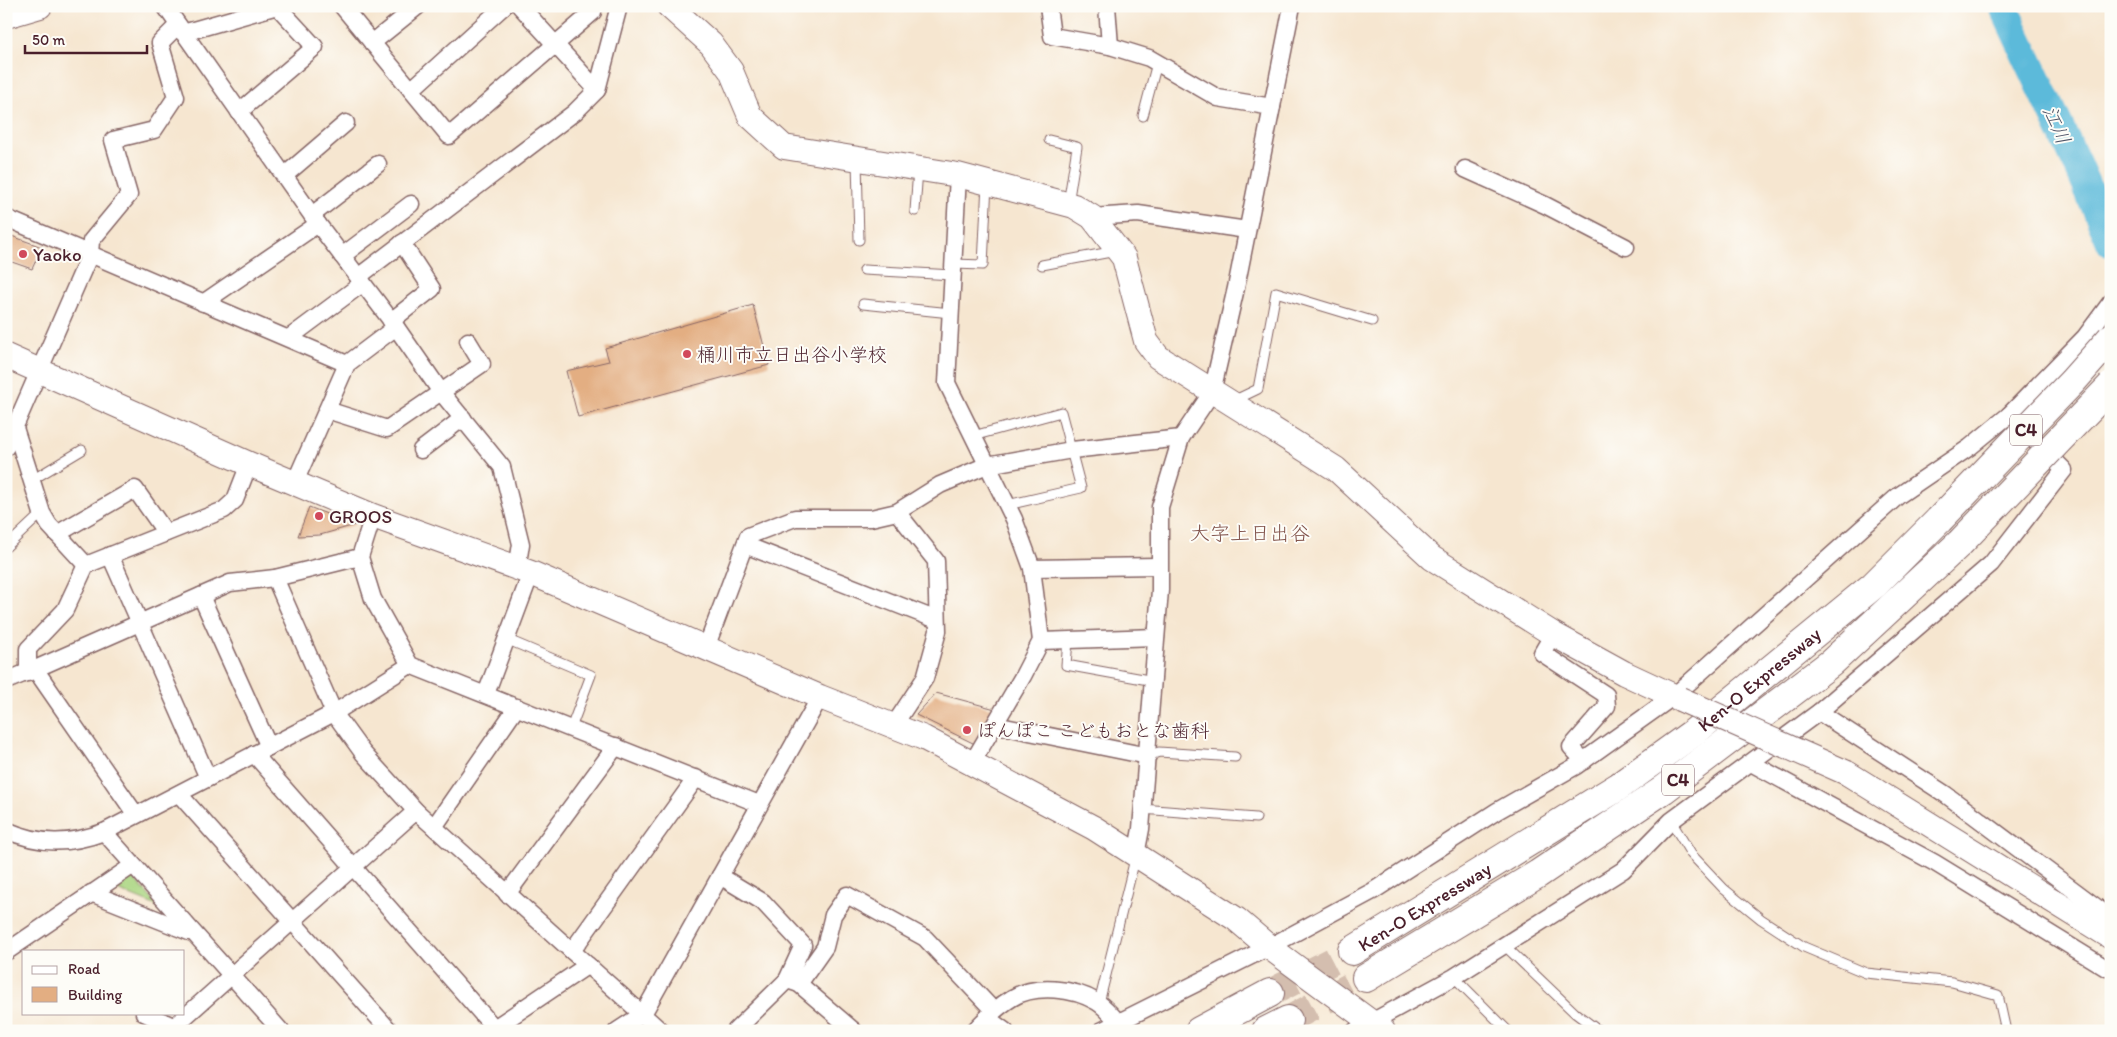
<svg xmlns="http://www.w3.org/2000/svg" width="2117" height="1037" viewBox="0 0 2117 1037" font-family="Itim,'Klee One',sans-serif">
  <style>
    .green { fill: #aad581; stroke: #7a7a56 }
    .lines { fill: none; stroke-linecap: round; stroke-linejoin: round }
    .river { stroke: #5bbada; stroke-width: 29 }
    .building { fill: #e3ae82 }
    .highway-tunnel { stroke: #d4beaf; stroke-width: 28; stroke-dasharray: 28 14; stroke-linecap: butt }
    .lane-casing { stroke: #866565; stroke-width: 11 }
    .street-casing { stroke: #866565; stroke-width: 19 }
    .secondary-casing { stroke: #866565; stroke-width: 26 }
    .highway-casing { stroke: #866565; stroke-width: 30 }
    .lane { stroke: #fff; stroke-width: 9 }
    .street { stroke: #fff; stroke-width: 16 }
    .secondary { stroke: #fff; stroke-width: 24 }
    .highway { stroke: #fff; stroke-width: 28 }
    .secondary-bridge-casing { stroke: #866565; stroke-width: 26; stroke-linecap: butt }
    .highway-bridge-casing { stroke: #866565; stroke-width: 30; stroke-linecap: butt }
    .secondary-bridge { stroke: #fff; stroke-width: 24 }
    .highway-bridge { stroke: #fff; stroke-width: 28 }
    .poi-dot { fill: #d1495b; stroke: #fdfcf7; stroke-width: 2 }
    .labels { text-anchor: middle; dominant-baseline: central; stroke-width: 4; stroke-linejoin: round; paint-order: stroke }
    .shield { fill: #fdfcf7; stroke: #806168; stroke-width: 1 }
    .shield-label { font-size: 18px; font-weight: bold; fill: #4a1f2b }
    .poi-label { font-size: 19px; fill: #4a1f2b; stroke: #fdfcf7; text-anchor: start }
    .street-label { font-size: 19px; fill: #4a1f2b; stroke: #fdfcf7 }
    .water-label { font-size: 20px; font-style: italic; fill: #505568; stroke: #fdfcf7 }
    .neighbourhood-label { font-size: 20px; fill: #805149; stroke: #fdfcf7 }
  </style>
  <rect width="100%" height="100%" fill="#fdfcf7"/>
  <filter id="ink" filterUnits="userSpaceOnUse"><feTurbulence type="fractalNoise" baseFrequency=".02" numOctaves="2"/><feDisplacementMap in="SourceGraphic" scale="10" xChannelSelector="R" yChannelSelector="G"/><feConvolveMatrix kernelMatrix="1 2 1 2 8 2 1 2 1" color-interpolation-filters="sRGB"/></filter>
  <filter id="wash" filterUnits="userSpaceOnUse"><feTurbulence type="fractalNoise" baseFrequency=".0096" numOctaves="4" result="noise"/><feDisplacementMap in="SourceGraphic" scale="20" xChannelSelector="R" yChannelSelector="G"/><feGaussianBlur stdDeviation="1.12" result="paint"/><feColorMatrix in="noise" values="0 0 0 0 0 0 0 0 0 0 0 0 0 0 0 0 0 1.4 0 .05"/><feComposite in="paint" operator="in"/></filter>
  <g filter="url(#wash)">
    <rect width="100%" height="100%" fill="#f6e6d0"/>
    <path class="green" d="M 130,874 L 159,907 L 110,887 Z"/>
    <g class="lines">
      <path class="river" d="M 2003,6 L 2077,164 L 2111,243"/>
    </g>
    <g id="blocks">
      <g class="building">
        <path d="M 6,234 L 42,247 L 32,269 L 6,260 Z"/>
        <path d="M 753,305 L 769,365 L 578,417 L 566,371 L 609,361 L 605,348 Z"/>
        <path d="M 309,507 L 355,525 L 320,535 L 298,536 Z"/>
        <path d="M 936,693 L 999,710 L 979,746 L 916,715 Z"/>
      </g>
    </g>
  </g>
  <g filter="url(#ink)">
    <use href="#blocks" fill-opacity="0" stroke="#866565" stroke-width="1"/>
    <g class="lines">
      <g class="highway-tunnel">
        <path d="M 1270,993 L 1352,951"/>
        <path d="M 1288,1020 L 1366,978"/>
      </g>
      <g class="lane-casing">
        <g id="lane">
          <path d="M 1143,116 L 1157,63"/>
          <path d="M 1049,140 L 1077,147 L 1068,204"/>
          <path d="M 857,160 L 859,240"/>
          <path d="M 915,211 L 918,169"/>
          <path d="M 954,264 L 983,265 L 987,183"/>
          <path d="M 1042,265 L 1116,251"/>
          <path d="M 864,270 L 953,275"/>
          <path d="M 863,304 L 951,313"/>
          <path d="M 1233,401 L 1258,389 L 1276,292 L 1372,321"/>
          <path d="M 973,436 L 1061,412 L 1081,488 L 1007,505"/>
          <path d="M 32,480 L 82,450"/>
          <path d="M 6,547 L 42,513"/>
          <path d="M 506,639 L 591,675 L 571,728"/>
          <path d="M 1068,640 L 1066,665 L 1154,681"/>
          <path d="M 1148,756 L 1159,752 L 1235,757"/>
          <path d="M 1142,809 L 1256,818"/>
          <path d="M 1671,821 L 1691,854 L 1724,889 L 1761,919 L 1804,947 L 1866,973 L 1952,982 L 1998,995 L 2006,1031"/>
          <path d="M 1505,946 L 1575,1013 L 1599,1031"/>
          <path d="M 1454,977 L 1508,1031"/>
          <path d="M 1099,1003 L 1136,855"/>
        </g>
      </g>
      <g class="street-casing">
        <g id="street">
          <path d="M 165,6 L 318,224 L 396,327 L 441,392 L 502,467 L 521,544 L 517,569"/>
          <path d="M 342,6 L 449,136 L 593,12 L 588,6"/>
          <path d="M 520,6 L 597,90"/>
          <path d="M 1048,6 L 1052,36 L 1110,46 L 1149,58 L 1218,98 L 1272,107"/>
          <path d="M 1107,6 L 1110,46"/>
          <path d="M 183,33 L 277,6 L 315,47 L 239,112"/>
          <path d="M 372,43 L 418,6"/>
          <path d="M 411,90 L 504,6"/>
          <path d="M 1465,169 L 1545,205 L 1626,247"/>
          <path d="M 958,175 L 947,383 L 1014,519 L 1032,568 L 1041,641 L 1023,676 L 972,763"/>
          <path d="M 284,176 L 346,123"/>
          <path d="M 312,215 L 378,164"/>
          <path d="M 1092,217 L 1138,214 L 1247,230"/>
          <path d="M 6,218 L 347,364"/>
          <path d="M 342,256 L 411,204"/>
          <path d="M 358,277 L 575,112 L 597,90 L 619,6"/>
          <path d="M 203,303 L 318,224"/>
          <path d="M 391,321 L 432,289 L 402,243"/>
          <path d="M 289,338 L 363,283"/>
          <path d="M 327,410 L 387,429 L 482,364 L 468,341"/>
          <path d="M 15,428 L 42,513 L 49,525 L 86,565"/>
          <path d="M 6,447 L 90,254 L 91,241 L 129,195 L 113,140 L 154,130 L 176,97 L 160,43 L 178,25"/>
          <path d="M 421,450 L 463,418"/>
          <path d="M 295,482 L 347,364 L 396,327"/>
          <path d="M 373,516 L 360,557 L 373,599 L 410,665 L 759,804"/>
          <path d="M 57,534 L 135,489 L 166,533"/>
          <path d="M 745,545 L 937,620"/>
          <path d="M 110,555 L 208,778"/>
          <path d="M 1032,568 L 1158,566"/>
          <path d="M 275,578 L 334,713 L 363,753 L 416,811 L 661,1031"/>
          <path d="M 201,596 L 269,747"/>
          <path d="M 1553,634 L 1542,653 L 1606,695 L 1607,706 L 1571,747 L 1584,761"/>
          <path d="M 1041,641 L 1156,637"/>
          <path d="M 706,648 L 748,536 L 795,518 L 871,518 L 897,512 L 940,485 L 987,465 L 1072,450 L 1181,438"/>
          <path d="M 35,669 L 230,583 L 275,578 L 360,557"/>
          <path d="M 28,673 L 28,649 L 65,610 L 86,565 L 224,510 L 235,500 L 249,464"/>
          <path d="M 6,681 L 35,669 L 136,815"/>
          <path d="M 486,694 L 531,573"/>
          <path d="M 1819,712 L 1945,794 L 2111,918"/>
          <path d="M 894,725 L 925,678 L 938,631 L 936,561 L 897,512"/>
          <path d="M 995,725 L 1148,756"/>
          <path d="M 254,754 L 497,1031"/>
          <path d="M 1751,763 L 1935,863 L 2106,968 L 2111,968"/>
          <path d="M 179,794 L 390,1031"/>
          <path d="M 434,827 L 517,707"/>
          <path d="M 6,830 C 40,845 69,845 104,832 L 334,713 L 410,665"/>
          <path d="M 104,832 L 281,1031"/>
          <path d="M 1136,855 L 1141,829 L 1160,590 L 1160,507 L 1181,438 L 1212,392 L 1236,288 L 1292,6"/>
          <path d="M 720,876 L 763,902 L 803,945 L 787,980"/>
          <path d="M 91,893 L 189,932"/>
          <path d="M 507,894 L 616,746"/>
          <path d="M 572,951 L 696,778"/>
          <path d="M 6,952 L 132,866"/>
          <path d="M 799,984 L 825,947 L 833,915 L 847,895 L 925,938 L 994,1011"/>
          <path d="M 144,1013 L 173,1026 L 176,1031"/>
          <path d="M 987,1018 L 1005,1031"/>
          <path d="M 169,1031 L 416,811"/>
          <path d="M 490,1031 L 588,965"/>
          <path d="M 617,1031 L 643,1014 L 820,697"/>
          <path d="M 735,1031 L 787,980 L 799,984 L 854,1031"/>
          <path d="M 974,1031 C 985,1019 997,1007 1012,998 C 1035,984 1074,988 1097,1002 C 1107,1008 1116,1020 1124,1029"/>
          <path d="M 1101,1031 L 1269,947 L 1373,891 L 1497,811 L 1576,766 L 1674,696 L 1898,496 L 1970,447 L 2009,415"/>
          <path d="M 1355,1031 L 1454,977 L 1623,870 L 1671,821 L 1819,712 L 1991,564 L 2064,470 L 2009,415 L 2085,337 L 2111,302"/>
        </g>
      </g>
      <g class="secondary-casing">
        <g id="secondary">
          <path d="M 669,6 L 711,44 L 731,71 L 750,116 L 784,147 L 958,175 L 1074,206 L 1092,217 L 1124,258 L 1146,341 L 1158,357 L 1336,469 L 1432,558 L 1553,634 L 1624,673 L 1680,699"/>
          <path d="M 6,16 L 40,6"/>
          <path d="M 6,356 L 249,464 L 373,516 L 531,573 L 820,697 L 924,738 L 1094,828 L 1236,919 L 1269,947 L 1383,1031"/>
          <path d="M 1847,773 L 2111,937"/>
        </g>
      </g>
      <g class="highway-casing">
        <g id="highway">
          <path id="s1" d="M 1352,951 L 1618,787 L 1693,733 L 1874,585 L 1939,520"/>
          <path d="M 1366,978 L 1538,874 L 1663,790 L 1831,663 L 1960,543"/>
          <path d="M 1199,1031 L 1270,993"/>
          <path d="M 1266,1031 L 1288,1020"/>
        </g>
      </g>
      <use href="#lane" class="lane"/>
      <use href="#street" class="street"/>
      <use href="#secondary" class="secondary"/>
      <use href="#highway" class="highway"/>
      <g class="secondary-bridge-casing">
        <path id="secondary-bridge" d="M 1680,699 L 1847,773"/>
      </g>
      <g class="highway-bridge-casing">
        <g id="highway-bridge">
          <path d="M 1939,520 L 2072,382 L 2111,338"/>
          <path d="M 1960,543 L 2111,386"/>
        </g>
      </g>
      <use href="#secondary-bridge" class="secondary-bridge"/>
      <use href="#highway-bridge" class="highway-bridge"/>
    </g>
  </g>
  <g class="poi-dot">
    <circle cx="23" cy="254" r="5"/>
    <circle cx="687" cy="354" r="5"/>
    <circle cx="319" cy="516" r="5"/>
    <circle cx="967" cy="730" r="5"/>
  </g>
  <g class="labels">
    <g class="shield">
      <rect x="2010" y="414.5" width="32" height="31" rx="4"/>
      <rect x="1662" y="764.5" width="32" height="31" rx="4"/>
    </g>
    <g class="shield-label">
      <text x="2026" y="430">C4</text>
      <text x="1678" y="780">C4</text>
    </g>
    <g class="poi-label">
      <text x="33" y="254">Yaoko</text>
      <text x="697" y="354">桶川市立日出谷小学校</text>
      <text x="329" y="516">GROOS</text>
      <text x="977" y="730">ぽんぽこ こどもおとな歯科</text>
    </g>
    <g class="street-label">
      <text stroke="none"><textPath href="#s1" startOffset="490">Ken-O Expressway</textPath></text>
      <text stroke="none"><textPath href="#s1" startOffset="85">Ken-O Expressway</textPath></text>
    </g>
    <g class="water-label">
      <text transform="translate(2057 125) rotate(66)">江川</text>
    </g>
    <g class="neighbourhood-label">
      <text x="1250" y="533">大字上日出谷</text>
    </g>
  </g>
  <rect width="2117" height="1037" fill="none" stroke="#fdfcf7" stroke-width="25"/>
  <rect x="22" y="950" width="162" height="65" fill="#fdfcf7" stroke="#b5a4a5"/>
  <rect x="32" y="966" width="25" height="8" fill="#ffffff" stroke="#b5a4a5"/>
  <text x="68" y="974" font-size="15" fill="#4a1f2b">Road</text>
  <rect x="32" y="987" width="25" height="15" fill="#e3ae82" stroke="#b5a4a5"/>
  <text x="68" y="1000" font-size="15" fill="#4a1f2b">Building</text>
  <path d="M25 45v8h122v-8" fill="none" stroke="#4a1f2b" stroke-width="2.5"/>
  <text x="32" y="45" font-size="15" fill="#4a1f2b" stroke="#fdfcf7" stroke-width="4" paint-order="stroke">50 m</text>
</svg>
